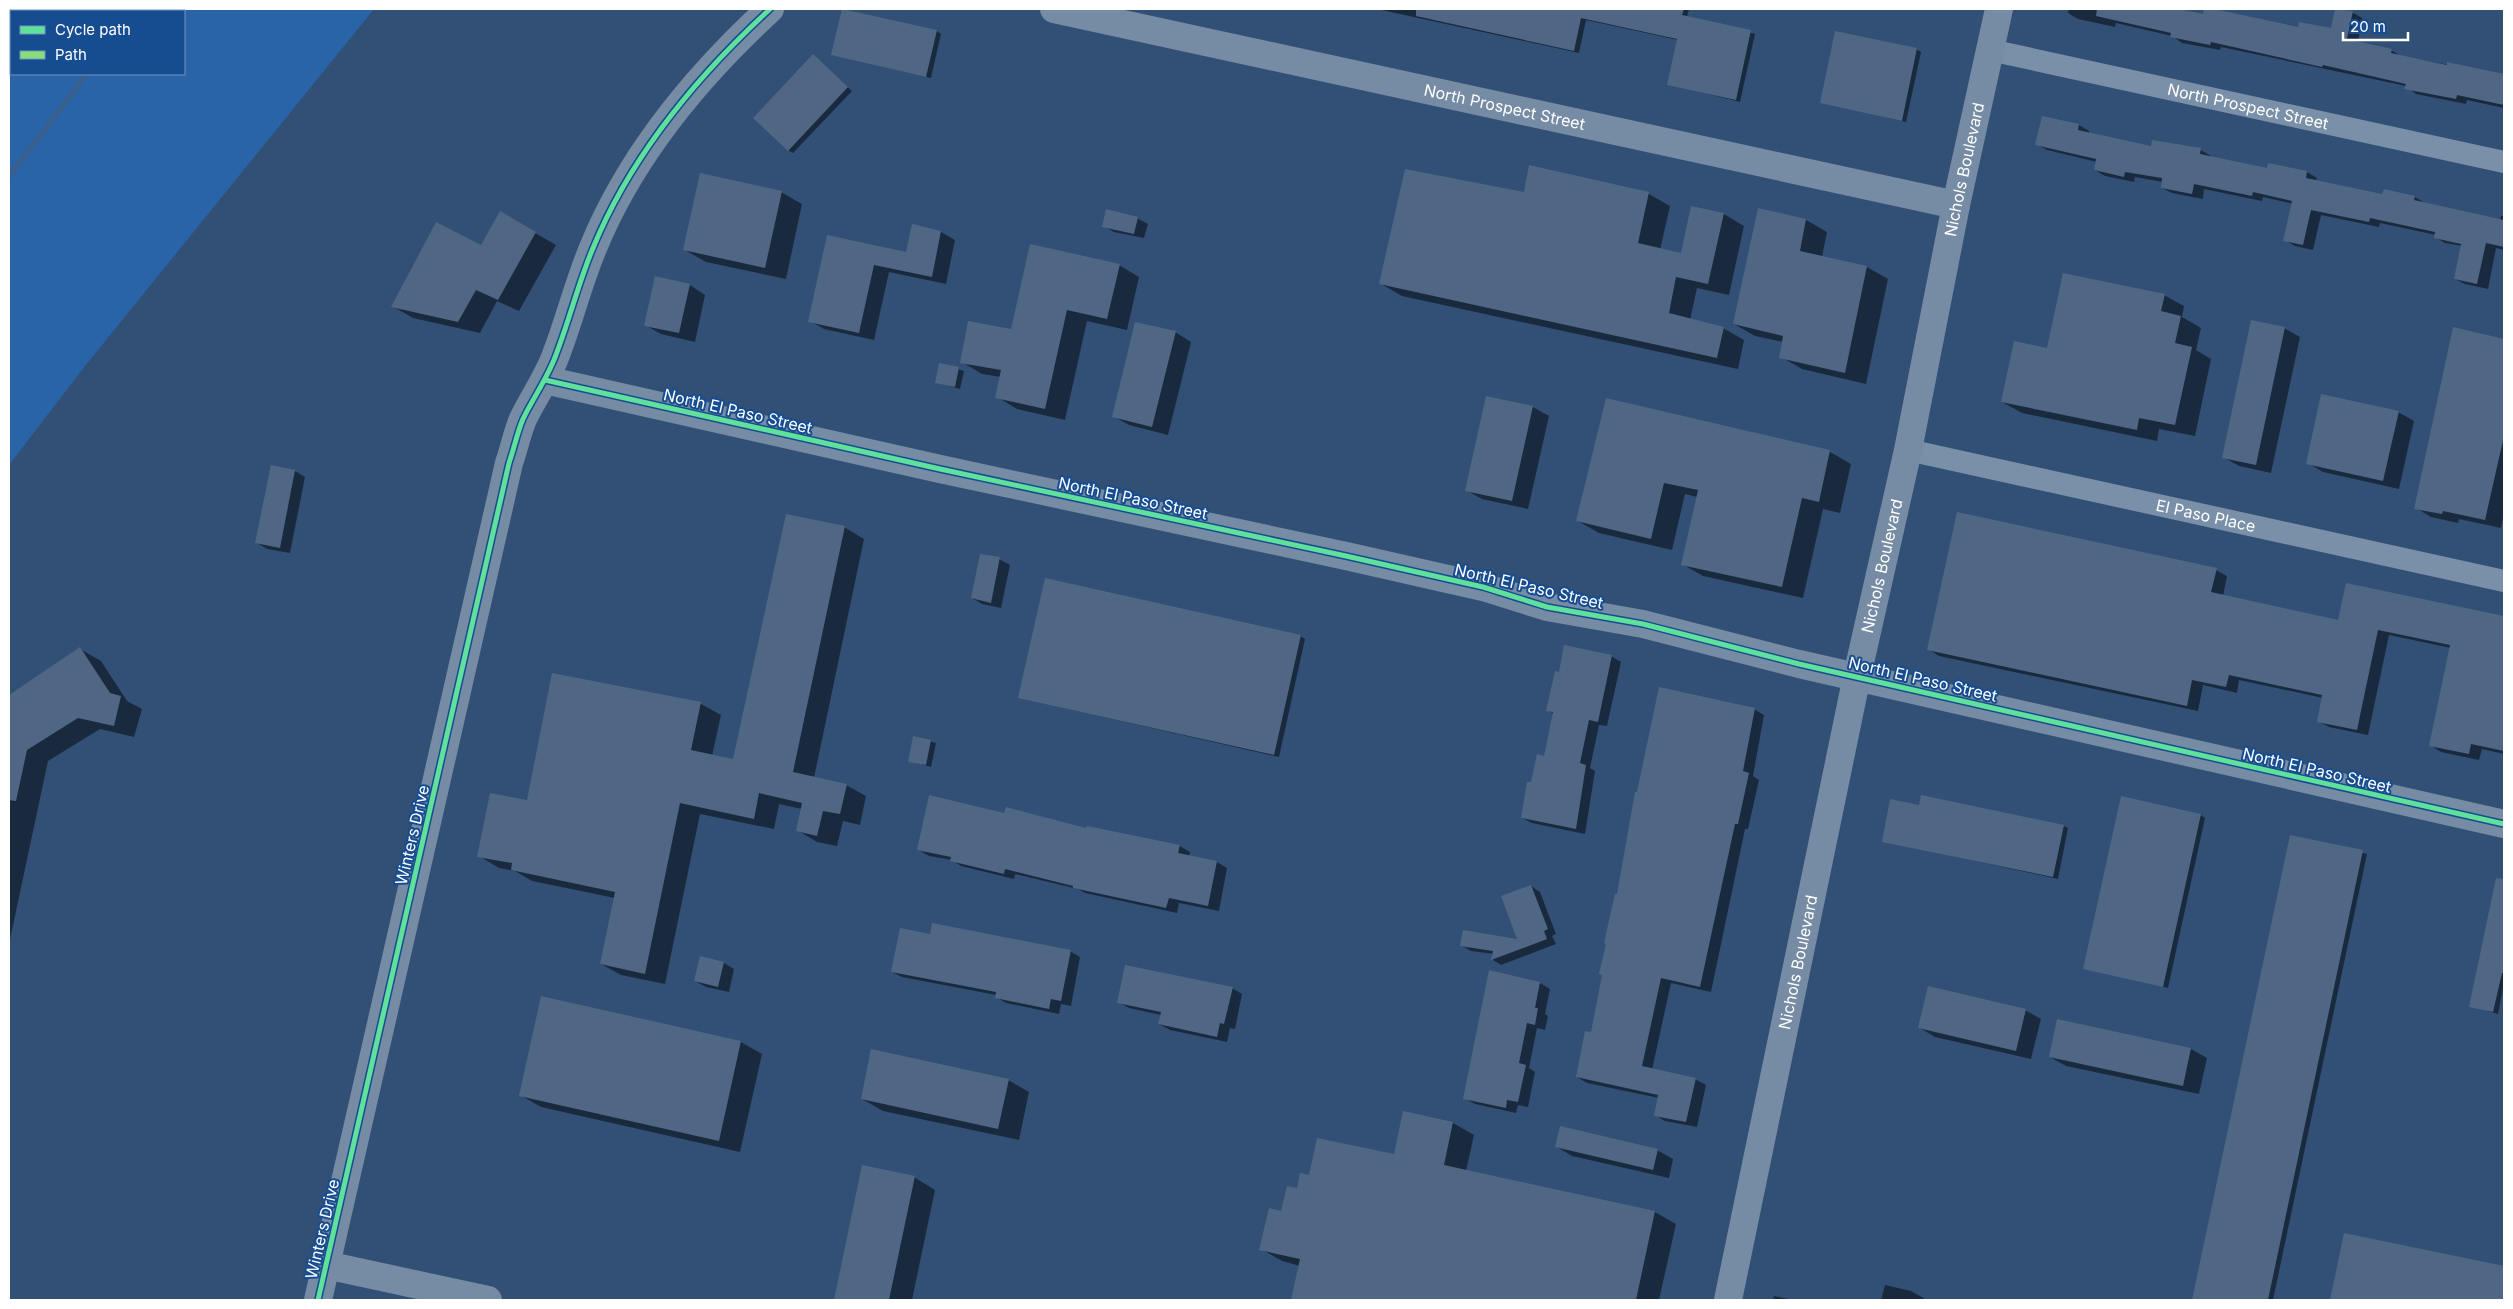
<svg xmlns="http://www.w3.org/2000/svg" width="2513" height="1309" viewBox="0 0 2513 1309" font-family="Inter,sans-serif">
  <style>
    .green { fill: #2964a8; fill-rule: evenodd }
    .shadow { fill: #0007 }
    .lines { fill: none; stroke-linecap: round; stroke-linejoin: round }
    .stream { stroke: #375f8f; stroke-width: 6 }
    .building { fill: #4f6784 }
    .street { stroke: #7a90a8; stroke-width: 22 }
    .secondary { stroke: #768ba4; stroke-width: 28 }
    .quiet { stroke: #8add7b; stroke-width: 4; stroke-dasharray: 8 4; stroke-linecap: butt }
    .cycleway-casing { stroke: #164d91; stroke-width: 8 }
    .cycleway { stroke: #60e19b; stroke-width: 5 }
    .labels { text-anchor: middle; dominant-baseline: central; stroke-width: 4; stroke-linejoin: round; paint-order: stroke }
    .street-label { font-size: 16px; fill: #fff; stroke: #164d91 }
  </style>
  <rect width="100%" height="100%" fill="#325075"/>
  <path class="green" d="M 9,9 L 374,9 L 85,366 L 9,465 ZM 11,11 L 184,11 L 184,74 L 11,74 Z"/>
  <g class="shadow">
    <path d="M 1377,9 L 1689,9 L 1687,17 L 1755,34 L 1740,102 L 1669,84 L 1678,40 L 1586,20 L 1579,53 Z"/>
    <path d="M 2069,9 L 2173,9 L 2203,15 L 2205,9 L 2208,9 L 2299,29 L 2332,30 L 2336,9 L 2352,12 L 2362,18 L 2358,42 L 2391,50 L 2401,56 L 2504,75 L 2504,108 L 2467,100 L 2466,104 L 2416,94 L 2406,86 L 2221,47 L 2220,50 L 2182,43 L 2172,36 L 2116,23 L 2115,27 L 2078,19 L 2068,13 Z"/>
    <path d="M 937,31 L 941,34 L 931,78 L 833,55 Z"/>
    <path d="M 1916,49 L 1921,52 L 1906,122 L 1821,102 Z"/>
    <path d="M 813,56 L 852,91 L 793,153 L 788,150 Z"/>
    <path d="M 2043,117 L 2079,125 L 2089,131 L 2089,134 L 2152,147 L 2201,150 L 2211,156 L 2210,157 L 2268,170 L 2307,172 L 2317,178 L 2316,181 L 2383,196 L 2384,190 L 2415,197 L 2425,203 L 2500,220 L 2501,216 L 2504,216 L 2504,250 L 2496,248 L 2488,289 L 2465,284 L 2455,279 L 2462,246 L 2445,243 L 2435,237 L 2436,235 L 2380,223 L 2379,227 L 2321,215 L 2313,250 L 2295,246 L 2285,240 L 2293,204 L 2263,197 L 2262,201 L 2204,189 L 2203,199 L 2172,193 L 2162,188 L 2163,182 L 2135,177 L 2134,182 L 2105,176 L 2095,170 L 2097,162 L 2047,150 L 2037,144 Z"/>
    <path d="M 1530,167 L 1649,194 L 1670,206 L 1660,250 L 1682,255 L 1724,214 L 1744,226 L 1729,295 L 1697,288 L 1690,320 L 1723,328 L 1744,340 L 1738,369 L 1402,296 L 1381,284 L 1525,194 Z"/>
    <path d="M 781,192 L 802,204 L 786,279 L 706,262 L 685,250 Z"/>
    <path d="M 500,213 L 556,245 L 519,311 L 497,301 L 480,333 L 413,318 L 392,306 L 482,247 Z"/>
    <path d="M 1137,218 L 1148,224 L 1144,238 L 1114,232 L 1104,226 Z"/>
    <path d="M 1806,220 L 1827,232 L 1822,257 L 1867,267 L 1888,279 L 1866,384 L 1802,369 L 1781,357 L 1784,342 L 1755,336 L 1734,324 Z"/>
    <path d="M 913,226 L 941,232 L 955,240 L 946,284 L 889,272 L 874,340 L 824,329 L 810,321 L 828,236 L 907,254 Z"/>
    <path d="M 1119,265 L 1139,277 L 1127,330 L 1087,321 L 1065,420 L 1017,409 L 997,397 L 1001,377 L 982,374 L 962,362 Z"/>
    <path d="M 656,278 L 690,285 L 705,295 L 695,342 L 661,334 L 645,325 Z"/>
    <path d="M 2164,295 L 2184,306 L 2182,317 L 2201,328 L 2196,350 L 2211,359 L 2195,436 L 2159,429 L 2157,441 L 2022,413 L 2002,402 L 2048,349 Z"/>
    <path d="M 2284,328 L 2300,337 L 2271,473 L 2239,466 L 2223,457 Z"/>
    <path d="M 2454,329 L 2504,340 L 2504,513 L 2501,528 L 2459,519 L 2458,523 L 2431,517 L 2416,508 Z"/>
    <path d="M 1175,332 L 1191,342 L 1168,435 L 1129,425 L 1113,416 Z"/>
    <path d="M 940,364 L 964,371 L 960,389 L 936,382 Z"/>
    <path d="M 1487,397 L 1533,407 L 1549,416 L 1528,509 L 1482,499 L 1466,490 Z"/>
    <path d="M 1607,400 L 1830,452 L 1851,464 L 1840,513 L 1823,509 L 1803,598 L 1703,576 L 1682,564 L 1697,497 L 1685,494 L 1672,550 L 1599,533 L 1578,521 Z"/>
    <path d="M 2398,412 L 2414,421 L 2399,489 L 2323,472 L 2308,463 Z"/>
    <path d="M 295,471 L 305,477 L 290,553 L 267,549 L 257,543 Z"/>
    <path d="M 844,527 L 864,539 L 814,778 L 846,785 L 866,796 L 860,825 L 843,821 L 837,846 L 817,842 L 797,830 L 802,809 L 779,804 L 774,829 L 700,814 L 665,984 L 621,975 L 601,964 L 615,898 L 532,881 L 515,871 L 499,868 L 479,856 L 528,802 L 701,704 L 721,715 L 712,756 L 734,761 Z"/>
    <path d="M 999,559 L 1010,565 L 1001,608 L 982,604 L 972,598 Z"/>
    <path d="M 2216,570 L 2227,576 L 2223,596 L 2339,621 L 2347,584 L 2504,617 L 2504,754 L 2482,749 L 2479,760 L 2441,752 L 2430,745 L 2451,648 L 2389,635 L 2368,735 L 2329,727 L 2318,721 L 2323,698 L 2239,680 L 2237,693 L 2203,685 L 2198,711 L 1939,656 L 1928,649 Z"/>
    <path d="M 1300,636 L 1305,639 L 1279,757 L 1020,698 Z"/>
    <path d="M 80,649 L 101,661 L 127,701 L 142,709 L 134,737 L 100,729 L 48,761 L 9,944 L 9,696 Z"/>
    <path d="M 1611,656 L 1621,662 L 1607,726 L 1599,725 L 1590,768 L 1595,771 L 1585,834 L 1532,823 L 1522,818 L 1532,784 L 1545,757 L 1554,714 L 1548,710 L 1560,674 Z"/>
    <path d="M 1754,709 L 1764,715 L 1753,776 L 1759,780 L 1748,829 L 1745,829 L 1711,992 L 1671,983 L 1652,1070 L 1695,1079 L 1706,1085 L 1697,1127 L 1665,1121 L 1655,1115 L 1659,1098 L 1587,1083 L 1577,1077 L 1592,1033 L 1618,896 Z"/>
    <path d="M 914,737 L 936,743 L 931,767 L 910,761 Z"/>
    <path d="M 1005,814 L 1180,846 L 1190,852 L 1189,857 L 1217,862 L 1227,868 L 1219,911 L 1179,903 L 1177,913 L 1085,893 L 1078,889 L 1015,874 L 1014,879 L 961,866 L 952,860 L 929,856 L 919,850 Z"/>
    <path d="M 2201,815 L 2205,818 L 2168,988 L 2085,968 Z"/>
    <path d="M 2064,826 L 2068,828 L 2058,879 L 1883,841 Z"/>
    <path d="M 2291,836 L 2367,854 L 2273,1300 L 2193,1300 Z"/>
    <path d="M 1531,886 L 1540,892 L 1556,934 L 1552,936 L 1556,944 L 1501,965 L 1493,960 L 1494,954 L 1471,951 L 1461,945 L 1519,940 Z"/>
    <path d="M 2491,910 L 2504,913 L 2504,984 L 2498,1014 L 2470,1006 Z"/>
    <path d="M 1070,951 L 1080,957 L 1071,1006 L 1061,1004 L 1059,1014 L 1006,1003 L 996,997 L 996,995 L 902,977 L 892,972 Z"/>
    <path d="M 701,958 L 724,963 L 734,969 L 729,992 L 706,987 L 695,981 Z"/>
    <path d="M 1540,983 L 1550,989 L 1545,1014 L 1548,1016 L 1545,1030 L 1537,1028 L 1529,1068 L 1535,1072 L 1528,1107 L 1518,1105 L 1516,1113 L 1475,1104 L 1464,1098 Z"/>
    <path d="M 1232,988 L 1242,994 L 1235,1029 L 1230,1028 L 1227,1042 L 1170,1030 L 1159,1024 L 1161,1015 L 1129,1008 L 1118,1002 Z"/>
    <path d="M 542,998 L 741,1042 L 762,1054 L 740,1152 L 541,1107 L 520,1095 Z"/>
    <path d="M 2025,1010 L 2041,1019 L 2031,1059 L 1935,1037 L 1920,1028 Z"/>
    <path d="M 2058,1021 L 2191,1049 L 2207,1058 L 2199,1094 L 2066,1066 L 2050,1057 Z"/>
    <path d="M 1008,1080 L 1029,1092 L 1019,1140 L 883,1111 L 862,1099 Z"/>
    <path d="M 1404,1112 L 1453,1123 L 1474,1135 L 1466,1171 L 1655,1212 L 1676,1224 L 1659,1300 L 1293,1300 L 1300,1266 L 1282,1261 L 1261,1249 L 1282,1213 L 1298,1190 L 1310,1176 L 1394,1156 Z"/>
    <path d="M 1557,1147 L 1657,1150 L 1673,1159 L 1669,1178 L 1572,1156 Z"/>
    <path d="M 863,1167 L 914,1177 L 935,1190 L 912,1300 L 835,1300 Z"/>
    <path d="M 2345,1234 L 2504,1267 L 2504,1300 L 2331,1300 Z"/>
    <path d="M 1885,1285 L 1911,1291 L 1927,1300 L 1881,1300 Z"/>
    <path d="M 1774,1296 L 1793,1300 L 1773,1300 Z"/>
  </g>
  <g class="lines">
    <g class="stream">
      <path d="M 135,11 L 137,9"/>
      <path d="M 9,176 L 87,74"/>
    </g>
  </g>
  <g class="building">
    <path d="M 842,9 L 937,30 L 926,77 L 831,55 Z"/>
    <path d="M 1416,9 L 1684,9 L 1682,15 L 1751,30 L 1736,100 L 1667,85 L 1677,39 L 1581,18 L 1574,51 L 1416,16 Z"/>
    <path d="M 2097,9 L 2179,9 L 2203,14 L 2204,9 L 2214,9 L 2298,27 L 2299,22 L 2331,28 L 2335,9 L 2353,11 L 2347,39 L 2392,49 L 2391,53 L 2447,65 L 2447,62 L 2504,74 L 2504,105 L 2457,95 L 2456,99 L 2404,89 L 2406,84 L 2323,65 L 2322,67 L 2211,42 L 2210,45 L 2170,37 L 2171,33 L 2096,16 Z"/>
    <path d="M 1835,31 L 1917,48 L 1902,121 L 1820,103 Z"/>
    <path d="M 813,54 L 848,87 L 788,151 L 753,118 Z"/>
    <path d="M 2042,116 L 2079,124 L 2078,130 L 2151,146 L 2152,140 L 2201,148 L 2200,154 L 2267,168 L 2268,163 L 2307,171 L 2306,178 L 2382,194 L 2384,189 L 2415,196 L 2414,200 L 2504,220 L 2504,247 L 2486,243 L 2477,284 L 2454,279 L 2461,244 L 2434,238 L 2435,232 L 2370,218 L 2369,222 L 2311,210 L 2303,245 L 2283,241 L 2292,201 L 2253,192 L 2252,196 L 2194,184 L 2192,194 L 2161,188 L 2162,178 L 2125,172 L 2124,177 L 2094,170 L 2096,159 L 2035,145 Z"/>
    <path d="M 1529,165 L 1649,192 L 1638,243 L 1681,253 L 1691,206 L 1724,213 L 1708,284 L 1676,277 L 1669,313 L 1724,327 L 1717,358 L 1379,284 L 1405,169 L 1524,192 Z"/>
    <path d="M 700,173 L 782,191 L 765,268 L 683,250 Z"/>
    <path d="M 1758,208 L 1806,219 L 1800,251 L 1867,266 L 1845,373 L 1779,358 L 1783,336 L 1733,324 Z"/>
    <path d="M 1106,209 L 1138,217 L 1134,234 L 1102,227 Z"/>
    <path d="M 500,211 L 536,232 L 498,300 L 476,290 L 458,322 L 391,307 L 436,222 L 481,245 Z"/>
    <path d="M 912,224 L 941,231 L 932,277 L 874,265 L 859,333 L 808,322 L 827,235 L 906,252 Z"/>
    <path d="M 1030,244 L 1120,264 L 1107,319 L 1067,310 L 1045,409 L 995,398 L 1001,370 L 960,363 L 968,321 L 1011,329 Z"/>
    <path d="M 2063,273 L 2165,294 L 2161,311 L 2181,316 L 2175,343 L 2192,347 L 2175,425 L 2139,418 L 2137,430 L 2001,402 L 2014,341 L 2047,348 Z"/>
    <path d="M 655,276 L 690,284 L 679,333 L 644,326 Z"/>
    <path d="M 2251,320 L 2285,327 L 2256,465 L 2222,458 Z"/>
    <path d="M 1135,322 L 1176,331 L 1152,427 L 1112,417 Z"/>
    <path d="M 2453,327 L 2504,339 L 2504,436 L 2485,520 L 2443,511 L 2442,514 L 2414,509 Z"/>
    <path d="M 939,363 L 959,367 L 955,387 L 935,383 Z"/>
    <path d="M 2321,394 L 2399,411 L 2383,481 L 2306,464 Z"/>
    <path d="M 1486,396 L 1533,406 L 1512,501 L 1465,491 Z"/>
    <path d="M 1606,398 L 1830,450 L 1819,502 L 1802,498 L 1782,587 L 1681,565 L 1698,490 L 1664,483 L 1651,539 L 1576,521 Z"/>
    <path d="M 271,465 L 295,470 L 280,548 L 255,543 Z"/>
    <path d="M 1957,512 L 2217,568 L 2211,592 L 2338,620 L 2346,583 L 2504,616 L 2504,751 L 2471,744 L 2469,754 L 2429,746 L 2450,645 L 2378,630 L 2357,730 L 2317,722 L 2322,695 L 2229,675 L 2226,687 L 2192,680 L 2187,706 L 1927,650 Z"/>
    <path d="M 786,514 L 845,526 L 793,772 L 847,784 L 840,814 L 823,811 L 817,836 L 796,831 L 802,803 L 759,793 L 754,819 L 680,803 L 645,974 L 600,964 L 615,892 L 511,870 L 512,863 L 477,857 L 490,793 L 527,800 L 552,673 L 701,702 L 691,750 L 733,759 Z"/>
    <path d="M 980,554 L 1000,557 L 991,603 L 971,598 Z"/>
    <path d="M 1045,578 L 1301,635 L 1274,755 L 1018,698 Z"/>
    <path d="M 1564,645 L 1612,655 L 1598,722 L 1589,720 L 1580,763 L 1586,765 L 1576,829 L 1521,818 L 1527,782 L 1531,782 L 1537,754 L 1544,756 L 1553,712 L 1546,711 L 1555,671 L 1559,672 Z"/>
    <path d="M 80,647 L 110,693 L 121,696 L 114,726 L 78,718 L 27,750 L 16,801 L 9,800 L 9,695 Z"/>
    <path d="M 1659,687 L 1755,708 L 1743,771 L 1749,773 L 1738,824 L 1735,824 L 1700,987 L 1661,978 L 1642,1066 L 1696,1078 L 1686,1122 L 1654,1116 L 1658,1095 L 1576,1077 L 1585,1031 L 1591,1032 L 1602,975 L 1599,974 L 1606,944 L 1604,943 L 1615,894 L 1617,894 L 1635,792 L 1637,792 Z"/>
    <path d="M 913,736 L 931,740 L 926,765 L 908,762 Z"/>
    <path d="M 929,795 L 1004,813 L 1006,807 L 1086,828 L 1087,826 L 1180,845 L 1178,853 L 1217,861 L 1208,906 L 1169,898 L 1166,908 L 1073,888 L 1073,886 L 1005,869 L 1004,874 L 950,861 L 951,857 L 917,850 Z"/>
    <path d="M 1921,795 L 2064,825 L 2053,877 L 1882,842 L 1890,799 L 1919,805 Z"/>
    <path d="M 2121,796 L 2201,814 L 2163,987 L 2083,969 Z"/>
    <path d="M 2290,835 L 2363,850 L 2268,1300 L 2192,1300 Z"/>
    <path d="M 2496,878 L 2504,879 L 2504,973 L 2502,973 L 2493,1012 L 2469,1007 Z"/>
    <path d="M 1531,885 L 1548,929 L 1544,931 L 1547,939 L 1491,960 L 1493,951 L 1460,946 L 1463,930 L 1517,939 L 1501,896 Z"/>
    <path d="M 932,923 L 1071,950 L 1061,1001 L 1051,999 L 1049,1009 L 995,998 L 996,992 L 891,972 L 900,928 L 930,934 Z"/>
    <path d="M 700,956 L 724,962 L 718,987 L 694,981 Z"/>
    <path d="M 1125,965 L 1233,987 L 1224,1024 L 1220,1023 L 1217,1037 L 1158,1024 L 1161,1012 L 1117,1003 Z"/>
    <path d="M 1489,970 L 1540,982 L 1535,1008 L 1538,1008 L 1535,1025 L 1527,1023 L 1519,1063 L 1526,1065 L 1518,1102 L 1507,1100 L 1506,1108 L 1463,1099 Z"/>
    <path d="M 1928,986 L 2026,1009 L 2016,1051 L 1918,1028 Z"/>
    <path d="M 541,996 L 741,1041 L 719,1141 L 519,1096 Z"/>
    <path d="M 2057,1019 L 2191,1048 L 2183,1086 L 2049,1057 Z"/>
    <path d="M 871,1049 L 1009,1079 L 998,1129 L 861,1099 Z"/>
    <path d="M 1403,1111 L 1453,1122 L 1444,1165 L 1655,1211 L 1636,1300 L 1291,1300 L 1300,1259 L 1259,1250 L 1269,1208 L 1281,1211 L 1287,1186 L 1297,1188 L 1300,1173 L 1309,1175 L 1317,1138 L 1394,1154 Z"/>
    <path d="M 1560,1126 L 1658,1149 L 1653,1170 L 1555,1147 Z"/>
    <path d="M 862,1165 L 915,1176 L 889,1300 L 834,1300 Z"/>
    <path d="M 2344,1233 L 2504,1266 L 2504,1300 L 2330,1300 Z"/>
  </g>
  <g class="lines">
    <g class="street">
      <path id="s1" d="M 1990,50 L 2504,162"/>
      <path id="s2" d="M 1908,450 L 2504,581"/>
    </g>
    <g class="secondary">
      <path id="s3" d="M 1054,9 L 1956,205"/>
      <path d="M 545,380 L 940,469 L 1346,556 L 1483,587 L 1547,607 L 1643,624 L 1799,664 L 2504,824"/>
      <path d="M 326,1265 L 488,1300"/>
      <path d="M 318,1300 L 509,463 C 514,449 517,433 523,419 C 534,396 549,376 557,352 C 570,318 579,281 593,248 C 631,155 697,76 770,9"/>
      <path id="s4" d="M 1728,1300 L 1857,676 L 1908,450 L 1956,205 L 1999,9"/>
    </g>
    <g class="quiet">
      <path d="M 32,11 L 34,9"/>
      <path d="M 9,39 L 11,36"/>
    </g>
    <g class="cycleway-casing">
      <g id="cycleway">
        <path d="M 545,380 L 940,469 L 1346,556 L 1483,587 L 1547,607 L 1643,624 L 1799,664 L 2504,824"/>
        <path d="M 318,1300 L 509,463 C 514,449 517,433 523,419 C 534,396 549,376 557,352 C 570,318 579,281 593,248 C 631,155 697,76 770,9"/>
      </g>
    </g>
    <use href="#cycleway" class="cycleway"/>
  </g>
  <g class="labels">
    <g class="street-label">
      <text stroke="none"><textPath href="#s1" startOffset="264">North Prospect Street</textPath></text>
      <text stroke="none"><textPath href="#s3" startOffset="461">North Prospect Street</textPath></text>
      <text stroke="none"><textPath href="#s4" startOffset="1155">Nichols Boulevard</textPath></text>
      <text transform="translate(738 411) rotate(13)">North El Paso Street</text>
      <text transform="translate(1133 498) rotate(12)">North El Paso Street</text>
      <text stroke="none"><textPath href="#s2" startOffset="305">El Paso Place</textPath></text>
      <text stroke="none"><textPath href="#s4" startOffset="750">Nichols Boulevard</textPath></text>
      <text transform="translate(1529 586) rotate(13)">North El Paso Street</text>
      <text transform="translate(1923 679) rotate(13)">North El Paso Street</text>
      <text transform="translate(2317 770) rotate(13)">North El Paso Street</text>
      <text transform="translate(412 835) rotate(-77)">Winters Drive</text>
      <text stroke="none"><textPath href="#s4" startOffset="345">Nichols Boulevard</textPath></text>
      <text transform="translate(322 1229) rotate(-77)">Winters Drive</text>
    </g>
  </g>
  <rect width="2513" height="1309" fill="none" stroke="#ffffff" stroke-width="20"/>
  <rect x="10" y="10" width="175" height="65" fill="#164d91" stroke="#7394bd"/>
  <rect x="20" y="26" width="25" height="8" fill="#60e19b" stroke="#7394bd"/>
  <text x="55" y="35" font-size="15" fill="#ffffff">Cycle path</text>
  <rect x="20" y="51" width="25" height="8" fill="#8add7b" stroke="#7394bd"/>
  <text x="55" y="60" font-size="15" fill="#ffffff">Path</text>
  <path d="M2343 32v8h65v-8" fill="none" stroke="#ffffff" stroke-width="2.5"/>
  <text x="2350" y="32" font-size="15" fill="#ffffff" stroke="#164d91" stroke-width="4" paint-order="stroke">20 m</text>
</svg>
